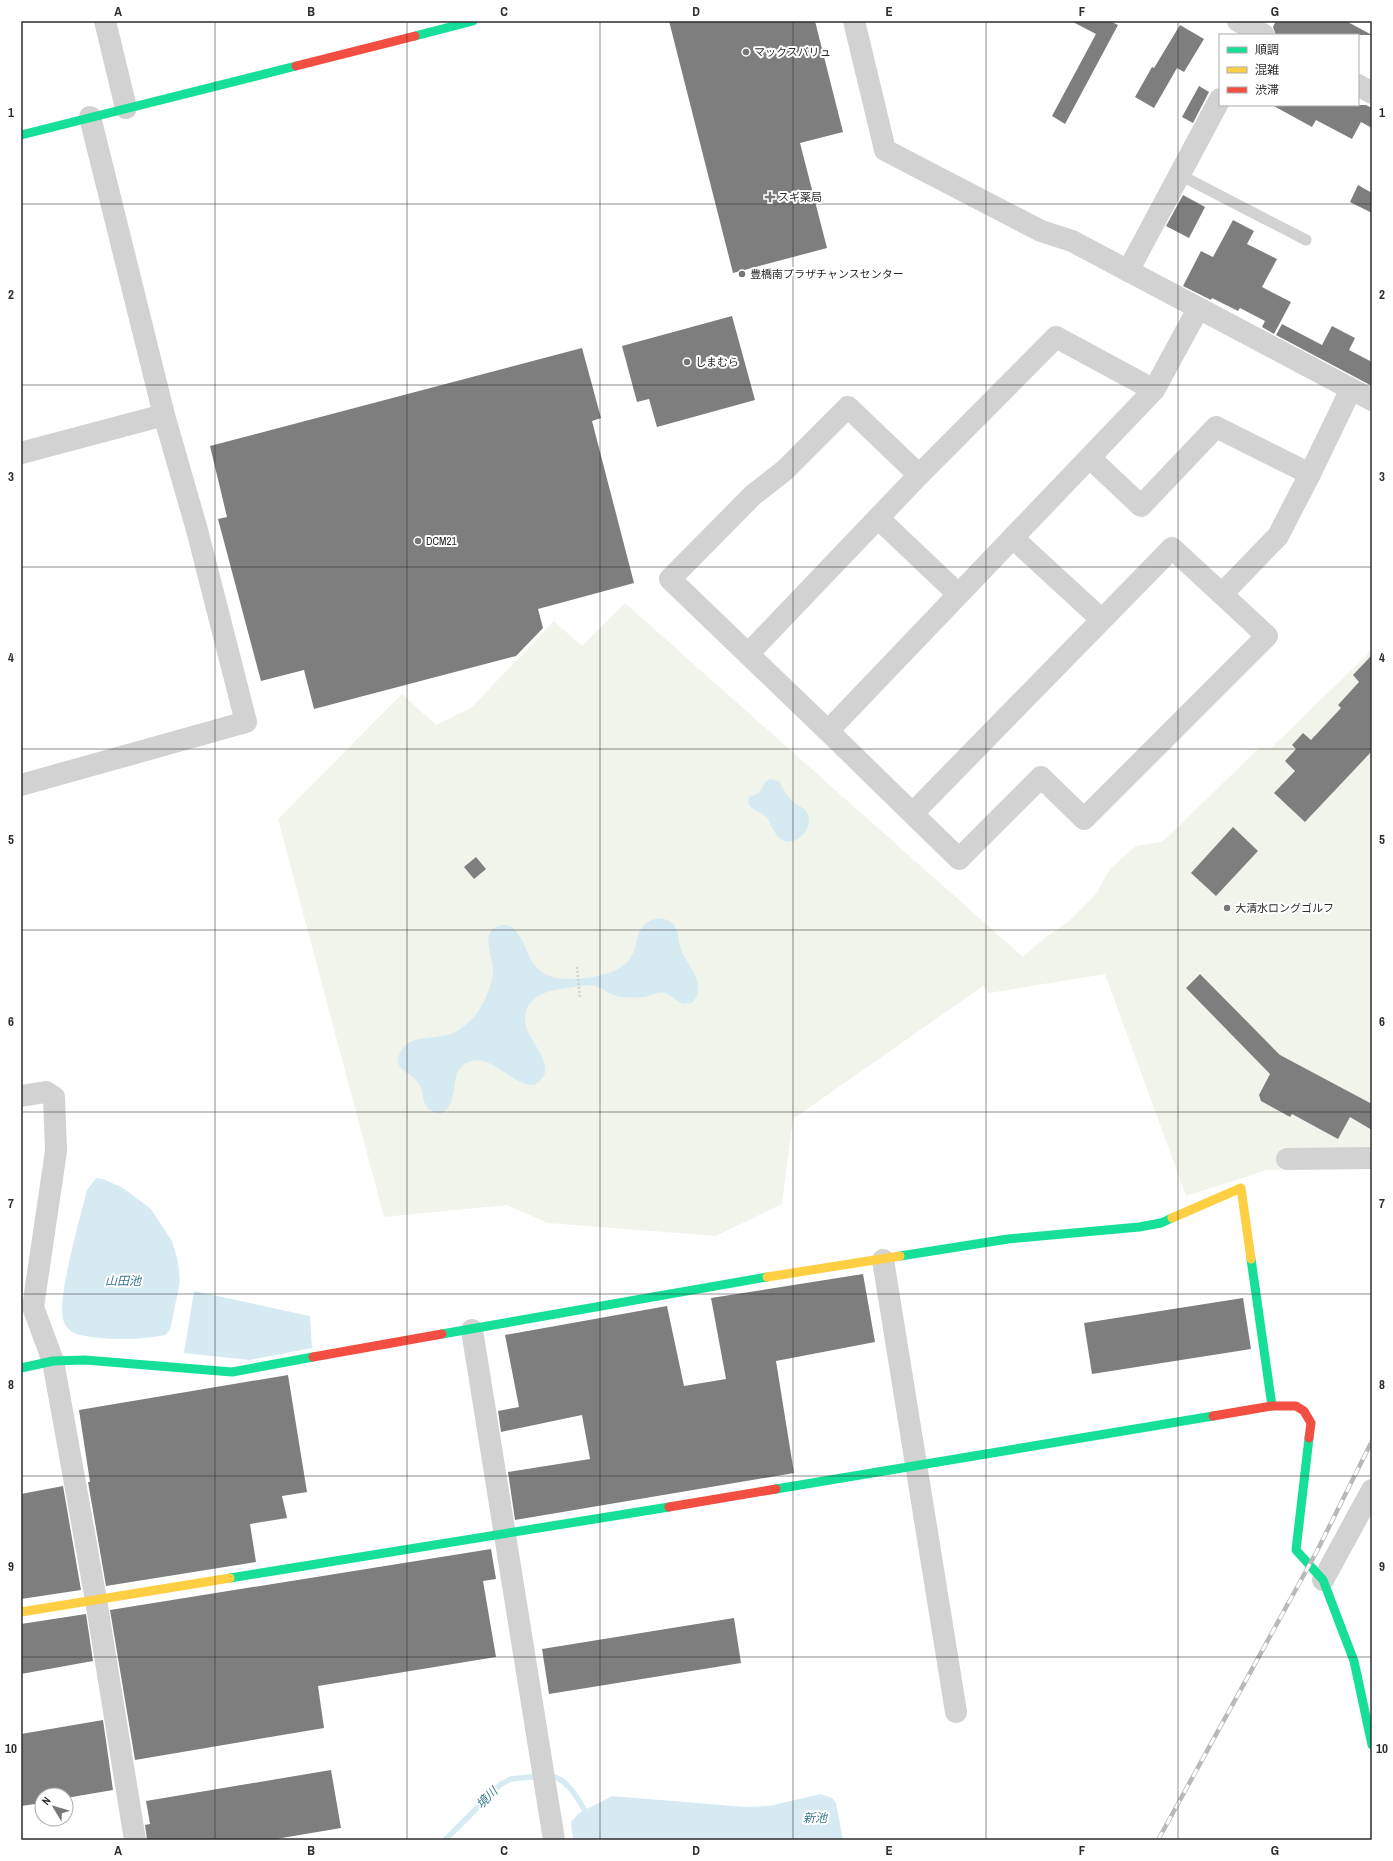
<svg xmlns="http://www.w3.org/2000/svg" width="1393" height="1861" viewBox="0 0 1393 1861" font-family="'Archivo Narrow','Noto Sans JP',sans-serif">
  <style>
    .green { fill: #f1f4eb }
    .water { fill: #d6ebf1 }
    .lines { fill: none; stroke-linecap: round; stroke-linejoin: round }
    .stream { stroke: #d6ebf1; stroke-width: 5.5 }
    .building { fill: #7e7e7e }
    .path { stroke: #d2d2d2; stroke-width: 2.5; stroke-dasharray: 2 2; stroke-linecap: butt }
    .lane { stroke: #d2d2d2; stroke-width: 11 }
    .street { stroke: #d2d2d2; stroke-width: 22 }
    .fast { stroke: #16e098; stroke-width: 9 }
    .slow { stroke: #ffcf43; stroke-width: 9 }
    .jam { stroke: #f24e42; stroke-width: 9 }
    .rail-casing { stroke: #b9b9b9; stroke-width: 4.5 }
    .rail { stroke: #fff; stroke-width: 3; stroke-dasharray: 9; stroke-linecap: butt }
    .grid { fill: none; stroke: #2d2d2d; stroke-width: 1; stroke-opacity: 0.55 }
    .poi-dot { fill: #767676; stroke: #fff; stroke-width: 1.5 }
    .labels { text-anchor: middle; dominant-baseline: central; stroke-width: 4; stroke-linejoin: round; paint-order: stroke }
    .poi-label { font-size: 11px; fill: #2d2d2d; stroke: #fff; text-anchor: start }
    .water-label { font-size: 12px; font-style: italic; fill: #3a7a8f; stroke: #fff }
    .neatline { fill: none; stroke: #2d2d2d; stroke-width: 1.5 }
    .grid-label { font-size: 13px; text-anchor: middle; font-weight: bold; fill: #2d2d2d }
  </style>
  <rect width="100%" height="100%" fill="#fff"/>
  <path class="green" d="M 625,603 L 1023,957 L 1047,936 L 1068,922 L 1096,894 L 1110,869 L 1136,846 L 1161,842 L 1170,835 L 1259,748 L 1271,748 L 1366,656 L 1372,646 L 1372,1167 L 1267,1170 L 1186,1196 L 1105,974 L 989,993 L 983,986 L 793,1119 L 782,1204 L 716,1236 L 548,1223 L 507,1205 L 384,1217 L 278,819 L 402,694 L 436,725 L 471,708 L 554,621 L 582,646 Z"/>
  <g class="water">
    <path d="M 770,779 L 779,781 C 783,788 787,796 792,801 C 798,807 805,806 808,815 C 810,821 809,827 805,832 C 796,844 782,846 774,831 C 771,827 770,822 767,818 C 761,811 752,812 748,803 L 749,797 L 759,793 L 765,782 Z"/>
    <path d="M 658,918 C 664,919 670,920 674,925 C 679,932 678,942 681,949 C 687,967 709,984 692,1003 L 683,1004 C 676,1001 671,995 665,993 C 658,991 651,996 644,997 C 636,998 625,998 617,996 C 609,995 603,988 595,986 C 589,984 581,986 574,987 C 555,989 526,993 525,1018 C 524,1038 554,1060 543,1077 C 528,1102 498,1059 477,1060 C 442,1063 465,1106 439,1114 C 417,1107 427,1093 417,1081 C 412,1075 403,1072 399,1065 C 398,1061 398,1057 400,1053 C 410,1032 436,1041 453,1033 C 467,1026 476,1017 483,1003 C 488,993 492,983 493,972 C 494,958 480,935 496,927 C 519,916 525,952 533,963 C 539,971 547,977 558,978 C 578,981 615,977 629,960 C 642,943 631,925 658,918 Z"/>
    <path d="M 96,1178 L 103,1179 L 123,1188 L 151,1209 L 172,1241 L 178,1261 L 180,1282 L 170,1330 L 165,1335 C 140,1340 101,1341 77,1334 C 71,1333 66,1327 64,1322 C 55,1303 81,1215 87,1190 Z"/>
    <path d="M 194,1291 L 310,1316 L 312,1348 L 249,1360 L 184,1353 Z"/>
    <path d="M 821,1794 L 832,1798 L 836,1803 L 843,1840 L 573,1840 L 571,1822 L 579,1813 L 612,1796 L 745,1807 L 769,1806 Z"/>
  </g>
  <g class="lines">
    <g class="stream">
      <path d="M 552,1777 C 567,1777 581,1804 588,1816"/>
      <path d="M 445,1840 L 501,1784 L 511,1779 L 539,1776"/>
    </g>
  </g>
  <g class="building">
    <path d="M 669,21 L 815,21 L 843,132 L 800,143 L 827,248 L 733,273 Z"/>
    <path d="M 1071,21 L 1110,21 L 1118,25 L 1065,124 L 1052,116 L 1096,34 Z"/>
    <path d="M 1276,21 L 1346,21 L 1372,35 L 1276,35 L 1273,27 Z"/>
    <path d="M 1180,25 L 1204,39 L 1184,72 L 1177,68 L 1154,108 L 1135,97 L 1152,67 L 1154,68 Z"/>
    <path d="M 1199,86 L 1209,92 L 1193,123 L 1182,117 Z"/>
    <path d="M 1272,105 L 1366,105 L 1372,108 L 1372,128 L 1361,122 L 1352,139 L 1316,120 L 1312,127 Z"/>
    <path d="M 1358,185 L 1372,193 L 1372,213 L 1350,202 Z"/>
    <path d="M 1183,195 L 1205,207 L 1189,238 L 1166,226 Z"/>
    <path d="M 1233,220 L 1254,231 L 1247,244 L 1277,259 L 1262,287 L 1291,302 L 1274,334 L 1262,327 L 1265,321 L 1240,308 L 1238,311 L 1212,298 L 1211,300 L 1183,286 L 1201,251 L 1213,257 Z"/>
    <path d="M 732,316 L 755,400 L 657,427 L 649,399 L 637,402 L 622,346 Z"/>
    <path d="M 1282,324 L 1322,345 L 1332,326 L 1355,338 L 1349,350 L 1372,362 L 1372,386 L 1276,335 Z"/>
    <path d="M 582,348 L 601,418 L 592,421 L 634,583 L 538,609 L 543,628 L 516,656 L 314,709 L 304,670 L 261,681 L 218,519 L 227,517 L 210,446 Z"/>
    <path d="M 1372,655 L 1372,751 L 1305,822 L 1274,793 L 1295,771 L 1285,761 L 1296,749 L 1292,745 L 1303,733 L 1311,740 L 1341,708 L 1338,705 L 1359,682 L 1353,675 Z"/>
    <path d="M 1233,827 L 1258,851 L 1216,896 L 1191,873 Z"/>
    <path d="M 476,857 L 486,869 L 474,879 L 464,867 Z"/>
    <path d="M 1200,974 L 1280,1055 L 1372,1104 L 1372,1130 L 1350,1117 L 1338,1139 L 1292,1114 L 1290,1117 L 1261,1101 L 1259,1095 L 1270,1074 L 1186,988 Z"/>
    <path d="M 863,1274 L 875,1342 L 776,1361 L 794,1473 L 515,1520 L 508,1472 L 590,1459 L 582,1415 L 501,1432 L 498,1411 L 519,1407 L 505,1335 L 667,1306 L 684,1386 L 726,1379 L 711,1298 Z"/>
    <path d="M 1243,1298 L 1251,1349 L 1092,1374 L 1084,1323 Z"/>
    <path d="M 288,1375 L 307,1492 L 282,1496 L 287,1518 L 250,1524 L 256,1562 L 106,1586 L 88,1482 L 90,1482 L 79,1410 Z"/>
    <path d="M 63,1486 L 81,1590 L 21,1599 L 21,1494 Z"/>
    <path d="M 491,1549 L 496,1579 L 483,1581 L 496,1657 L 318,1686 L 324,1728 L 135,1760 L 110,1610 Z"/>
    <path d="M 86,1614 L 93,1661 L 21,1674 L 21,1624 Z"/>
    <path d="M 734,1618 L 741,1663 L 549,1694 L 542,1649 Z"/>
    <path d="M 103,1720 L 113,1790 L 66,1798 L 66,1795 L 42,1795 L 42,1803 L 21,1806 L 21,1734 Z"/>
    <path d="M 331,1770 L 341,1828 L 270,1840 L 147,1840 L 145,1825 L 150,1824 L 146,1801 Z"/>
  </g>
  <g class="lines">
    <path class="path" d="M 577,967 L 580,997"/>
    <path class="lane" d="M 1180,175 L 1306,240"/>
    <g class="street">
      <path d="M 105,21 L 126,108"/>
      <path d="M 854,21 L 885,150 L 1041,231 L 1072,241 L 1372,400"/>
      <path d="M 1238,21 L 1264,35"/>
      <path d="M 1358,85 L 1372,93"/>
      <path d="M 1128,271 L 1220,99"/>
      <path d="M 1154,390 L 1056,337 L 919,475 L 848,407 L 785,470 L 753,495 L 670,579 L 828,731 L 1154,390 L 1198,309"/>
      <path d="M 21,453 L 164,415"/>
      <path d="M 1090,458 L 1141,506 L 1216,427 L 1310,474 L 1351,389"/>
      <path d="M 878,518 L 958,594"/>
      <path d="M 1013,538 L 1101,619"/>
      <path d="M 1222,594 L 1278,536 L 1310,474"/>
      <path d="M 748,654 L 919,475"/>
      <path d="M 828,731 L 959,859 L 1041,777 L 1084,819 L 1267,636 L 1172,548 L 913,813"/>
      <path d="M 21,785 L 246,722 L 197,530 L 164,415 L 90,117"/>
      <path d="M 21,1096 L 46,1092 L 54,1097 L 56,1151 L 33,1307 L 53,1361 L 96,1600 L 135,1840"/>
      <path d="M 1287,1159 L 1372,1158"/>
      <path d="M 883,1260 L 956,1712"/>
      <path d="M 472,1330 L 554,1840"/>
      <path d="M 1323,1580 L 1372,1490"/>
    </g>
    <g class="fast">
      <path d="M 415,36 L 473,21"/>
      <path d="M 21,135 L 296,66"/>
      <path d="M 900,1256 L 1008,1239 L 1139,1227 L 1161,1223 L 1172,1218"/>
      <path d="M 1251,1259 L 1272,1406"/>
      <path d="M 442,1334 L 767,1277"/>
      <path d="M 21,1368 L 53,1361 L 85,1360 L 232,1372 L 313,1357"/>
      <path d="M 1309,1438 L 1296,1550 L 1323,1580 L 1354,1661 L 1372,1745"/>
      <path d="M 776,1489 L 1213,1416"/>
      <path d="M 230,1578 L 669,1507"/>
    </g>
    <g class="slow">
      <path d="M 1172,1218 L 1241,1188 L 1251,1259"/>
      <path d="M 767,1277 L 900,1256"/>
      <path d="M 21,1612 L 230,1578"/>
    </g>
    <g class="jam">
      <path d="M 296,66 L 415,36"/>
      <path d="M 313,1357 L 442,1334"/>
      <path d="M 1213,1416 L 1272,1406 L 1296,1406 L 1304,1411 L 1311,1423 L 1309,1438"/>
      <path d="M 669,1507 L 776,1489"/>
    </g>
    <g class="rail-casing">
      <path id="rail" d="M 1158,1840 L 1317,1551 L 1372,1441"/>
    </g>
    <use href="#rail" class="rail"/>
  </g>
  <path class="grid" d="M 215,21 L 215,1840M 407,21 L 407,1840M 600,21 L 600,1840M 793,21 L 793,1840M 986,21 L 986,1840M 1178,21 L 1178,1840M 21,204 L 1372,204M 21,385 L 1372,385M 21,567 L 1372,567M 21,749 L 1372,749M 21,930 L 1372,930M 21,1112 L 1372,1112M 21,1294 L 1372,1294M 21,1476 L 1372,1476M 21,1657 L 1372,1657"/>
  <g class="poi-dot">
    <circle cx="746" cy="52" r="4"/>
    <path d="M768 191h4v4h4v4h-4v4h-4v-4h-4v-4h4z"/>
    <circle cx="742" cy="274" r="4"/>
    <circle cx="687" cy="362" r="4"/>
    <circle cx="418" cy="541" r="4"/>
    <circle cx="1227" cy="908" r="4"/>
  </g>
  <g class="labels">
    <g class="poi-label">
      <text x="754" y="52">マックスバリュ</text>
      <text x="778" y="197">スギ薬局</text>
      <text x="750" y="274">豊橋南プラザチャンスセンター</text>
      <text x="695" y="362">しまむら</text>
      <text x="426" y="541">DCM21</text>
      <text x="1235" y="908">大清水ロングゴルフ</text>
    </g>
    <g class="water-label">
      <text x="123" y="1281">山田池</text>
      <text transform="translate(487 1798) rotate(-45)">境川</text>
      <text x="815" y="1818">新池</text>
    </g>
  </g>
  <rect width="1393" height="1861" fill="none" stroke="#ffffff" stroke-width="44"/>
  <rect x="1219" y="34" width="140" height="72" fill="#ffffff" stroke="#ababab"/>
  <rect x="1227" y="47" width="20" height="6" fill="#16e098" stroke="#ababab"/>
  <text x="1255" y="54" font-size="12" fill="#2d2d2d">順調</text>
  <rect x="1227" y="67" width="20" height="6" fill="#ffcf43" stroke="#ababab"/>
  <text x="1255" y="74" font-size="12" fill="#2d2d2d">混雑</text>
  <rect x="1227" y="87" width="20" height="6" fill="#f24e42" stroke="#ababab"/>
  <text x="1255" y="94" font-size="12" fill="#2d2d2d">渋滞</text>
  <g transform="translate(54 1807) rotate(308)"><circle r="19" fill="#ffffff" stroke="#ababab"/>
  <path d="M0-3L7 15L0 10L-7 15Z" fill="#767676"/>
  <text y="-6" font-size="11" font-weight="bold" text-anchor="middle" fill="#2d2d2d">N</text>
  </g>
  <rect x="22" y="22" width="1349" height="1817" class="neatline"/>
  <g class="grid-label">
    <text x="118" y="16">A</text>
    <text x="311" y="16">B</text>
    <text x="504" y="16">C</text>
    <text x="696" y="16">D</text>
    <text x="889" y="16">E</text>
    <text x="1082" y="16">F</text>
    <text x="1275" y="16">G</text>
    <text x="11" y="117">1</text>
    <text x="1382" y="117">1</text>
    <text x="11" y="299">2</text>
    <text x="1382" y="299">2</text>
    <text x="11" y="481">3</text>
    <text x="1382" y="481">3</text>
    <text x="11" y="662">4</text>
    <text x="1382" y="662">4</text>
    <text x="11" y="844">5</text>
    <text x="1382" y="844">5</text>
    <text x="11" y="1026">6</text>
    <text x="1382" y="1026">6</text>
    <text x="11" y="1208">7</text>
    <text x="1382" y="1208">7</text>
    <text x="11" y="1389">8</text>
    <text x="1382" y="1389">8</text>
    <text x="11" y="1571">9</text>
    <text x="1382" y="1571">9</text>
    <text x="11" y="1753">10</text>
    <text x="1382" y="1753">10</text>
    <text x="118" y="1855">A</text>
    <text x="311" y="1855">B</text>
    <text x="504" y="1855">C</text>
    <text x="696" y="1855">D</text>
    <text x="889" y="1855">E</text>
    <text x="1082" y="1855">F</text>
    <text x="1275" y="1855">G</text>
  </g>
</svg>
